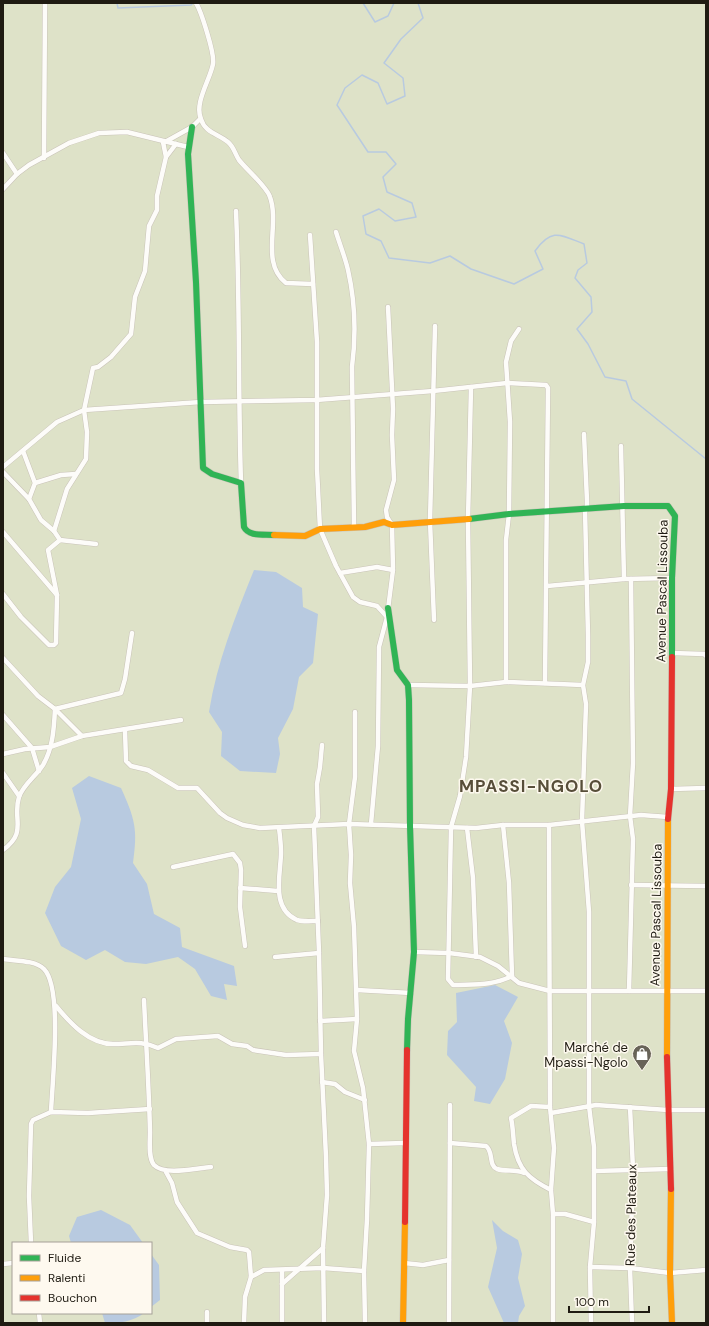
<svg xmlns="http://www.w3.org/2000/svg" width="709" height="1326" viewBox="0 0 709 1326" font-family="'DM Sans',sans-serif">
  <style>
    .green { fill: #dee2c8; fill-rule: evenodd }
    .water { fill: #b8cae0 }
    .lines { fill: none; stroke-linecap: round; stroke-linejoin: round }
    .stream { stroke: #b8cae0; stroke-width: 1.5 }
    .street-casing { stroke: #c9c3b8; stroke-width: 5.5 }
    .fast-casing { stroke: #c9c3b8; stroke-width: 7 }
    .slow-casing { stroke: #c9c3b8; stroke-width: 7 }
    .jam-casing { stroke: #c9c3b8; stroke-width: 7 }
    .street { stroke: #fdfcf9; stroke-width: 4.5 }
    .fast { stroke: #30b455; stroke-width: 6 }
    .slow { stroke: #ff9f0a; stroke-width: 6 }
    .jam { stroke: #e5322d; stroke-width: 6 }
    .labels { text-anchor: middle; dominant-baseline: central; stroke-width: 3; stroke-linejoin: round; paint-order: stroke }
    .street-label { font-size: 13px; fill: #1f1b12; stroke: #fef9ef }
    .poi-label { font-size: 13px; fill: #1f1b12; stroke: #fef9ef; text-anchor: end }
    .district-label { font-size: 17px; font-weight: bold; letter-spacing: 1px; fill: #574e39; stroke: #fef9ef }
  </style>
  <rect width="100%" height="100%" fill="#efe8da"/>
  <path class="green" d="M 3,3 L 706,3 L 706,1323 L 3,1323 ZM 13,1243 L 151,1243 L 151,1313 L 13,1313 Z"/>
  <g class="water">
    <path d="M 254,570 L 276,572 L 302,588 L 303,607 L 318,614 L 313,663 L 299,677 L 293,709 L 278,738 L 280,754 L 276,773 L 240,771 L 221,756 L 222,732 L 209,712 C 217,662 235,617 254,570 Z"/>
    <path d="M 89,776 L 121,788 C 135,819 138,829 133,863 L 147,884 L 154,914 L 180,928 L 182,947 L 234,966 L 237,986 L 224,984 L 227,1000 L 211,996 L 195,969 L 178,957 L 146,964 L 125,962 L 105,950 L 86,960 L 61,946 L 45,913 L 55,887 L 71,867 L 81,819 L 72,788 Z"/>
    <path d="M 495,985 L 518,997 L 504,1021 L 512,1043 L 505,1079 L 490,1104 L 474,1101 L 476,1087 L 447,1055 L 448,1031 L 457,1022 L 456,993 Z"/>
    <path d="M 101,1210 L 130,1225 L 143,1243 L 71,1243 L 69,1236 L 77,1217 Z"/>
    <path d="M 492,1220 L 503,1231 L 518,1240 L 522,1254 L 518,1278 L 525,1306 L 519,1316 L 518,1323 L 504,1323 L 488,1287 L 497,1248 Z"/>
    <path d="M 151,1254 L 159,1265 L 160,1300 L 151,1307 Z"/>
    <path d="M 102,1313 L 144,1313 C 133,1322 119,1323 105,1323 Z"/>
  </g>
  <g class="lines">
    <g class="stream">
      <path d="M 117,3 L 118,8 L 191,5 L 193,3"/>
      <path d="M 363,3 L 375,22 L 388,16 L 394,3"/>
      <path d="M 418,3 L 423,18 L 401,39 L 384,63 L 403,78 L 405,96 L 387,104 L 378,83 L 362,75 L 345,88 L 337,105 L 368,152 L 386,152 L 396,164 L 383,177 L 387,192 L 412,203 L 416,217 L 395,221 L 379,209 L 363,216 L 366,234 L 381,241 L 389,258 L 430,263 L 450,256 L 471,269 L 514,284 L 543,269 L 535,251 C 552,227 561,235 584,244 L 587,263 L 578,270 L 575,278 L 591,297 L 592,312 L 577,329 L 588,344 L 605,377 L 626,381 L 632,399 L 706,459"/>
    </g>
    <g class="street-casing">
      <g id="street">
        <path d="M 196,3 C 201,11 215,54 213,64 C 210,80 194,103 201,119 C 205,133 219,134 228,142 C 234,147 235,154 239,160 C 246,169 267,187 270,197 C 280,225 260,263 286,283 L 313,284"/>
        <path d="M 163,142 L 166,157"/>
        <path d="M 165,142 L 192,127 L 200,119"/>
        <path d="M 3,153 L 17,174"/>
        <path d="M 44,158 L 45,3"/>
        <path d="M 3,189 L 17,174 L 29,165 L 69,143 L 99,133 L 127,132 L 188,147"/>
        <path d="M 236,211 C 240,302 238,393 241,483"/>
        <path d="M 336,232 C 340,245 345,257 348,270 C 355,301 356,336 352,367 L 354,527"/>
        <path d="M 310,235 L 317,342 L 317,469 L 320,529 L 336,566 L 353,597 L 360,602 L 377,606 L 387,617"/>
        <path d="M 519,329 L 511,341 L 506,362 L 510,422 L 509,514 L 506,540 L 506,682 L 583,685"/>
        <path d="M 471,387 L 468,520 L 470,686 L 466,757 L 460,796 L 451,827 L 448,979 L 453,985 C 475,984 492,986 512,976"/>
        <path d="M 584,434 L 587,501 L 587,507 L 585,509 L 588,636 L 588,662 L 583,685 L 586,704 L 582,821 L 589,912 L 589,1106 L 594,1147 L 594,1222 L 590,1267 L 591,1323"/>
        <path d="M 621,446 L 624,579"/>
        <path d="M 23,451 L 35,483 L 29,499 L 41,520 L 54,531 L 60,540"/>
        <path d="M 3,467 L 57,422 L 84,410 L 201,402 L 316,400 L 433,391 L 507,383 L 546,385 L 548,388 L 545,683"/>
        <path d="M 3,472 L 29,499"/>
        <path d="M 35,483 L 61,475 L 76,474"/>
        <path d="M 54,531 L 67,489 L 86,459 L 87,432 L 84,410 L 93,368 L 98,367 L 111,357 L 131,334 L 135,297 L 145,271 L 149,226 L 157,210 L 157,196 L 166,157 L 176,144"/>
        <path d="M 3,532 L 57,595"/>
        <path d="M 340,573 L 377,567 L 393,570"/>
        <path d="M 547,586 L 624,579 L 672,578"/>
        <path d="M 3,594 L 21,617 L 49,645 L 54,645 L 56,643 L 57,595 L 48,550 L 60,540 L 96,544"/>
        <path d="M 434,620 L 430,521 L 435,326"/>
        <path d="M 672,653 L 704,654 L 706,656"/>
        <path d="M 3,658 L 38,696 L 55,709 L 82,736"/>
        <path d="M 408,685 L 470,686 L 506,682"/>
        <path d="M 355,712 L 355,777 L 349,824 L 351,855 L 350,883 L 354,927 L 357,1019 L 354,1051 L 363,1088 L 369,1144 L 367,1219 L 364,1271 L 365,1323"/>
        <path d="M 3,715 L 32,748 L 39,771"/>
        <path d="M 125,730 L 126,761 L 131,766 L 148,770 L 178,788 L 197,788 L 220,813 L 227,818 L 243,825 L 260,828 L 349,824 L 476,828 L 503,825 L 549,825 L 641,815 L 668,817"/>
        <path d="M 322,745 L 320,767 L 317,784 L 318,817 L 314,826 L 319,953 L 321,1054 L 326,1157 L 327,1195 L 323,1248 L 324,1323"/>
        <path d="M 3,754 L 25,749 L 50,747 L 82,736 L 181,720"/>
        <path d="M 3,773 L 19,796"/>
        <path d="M 671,789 L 706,788"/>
        <path d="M 371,824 L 378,746 L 379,647 L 387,617 L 393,570 L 392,525 L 387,517 L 386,510 L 394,480 L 392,435 L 393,409 L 388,307"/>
        <path d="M 503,825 L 509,883 L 512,976"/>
        <path d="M 549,825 L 550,1107 L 554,1148 L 551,1190 L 553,1214 L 553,1323"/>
        <path d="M 279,828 C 280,836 281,844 281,852 C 281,874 270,908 297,920 C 303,922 311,921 318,921"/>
        <path d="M 467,828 L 473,878 L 476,957"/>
        <path d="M 3,850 C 28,832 12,819 19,797 C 23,785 36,776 43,765 C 53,748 54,728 55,709 L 121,693 L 125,679 L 132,633"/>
        <path d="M 173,867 L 233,854 L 240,863 L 241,870 L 240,907 L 245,946"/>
        <path d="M 631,885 L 706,886"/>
        <path d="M 240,888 L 278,891"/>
        <path d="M 414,952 L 449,953 L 480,957 L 498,966 L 519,983 L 550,991 L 706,991"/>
        <path d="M 275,957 L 319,953"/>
        <path d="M 3,959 C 15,961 35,960 44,969 C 63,988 52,1084 51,1112"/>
        <path d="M 357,990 L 411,993"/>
        <path d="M 629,991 L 633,839 L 630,816 L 633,763 L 631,579"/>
        <path d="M 144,1000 C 146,1044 149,1088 150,1132 C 150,1141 148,1158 154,1165 C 165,1176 196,1168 211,1167"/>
        <path d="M 56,1006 C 70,1023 89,1044 113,1044 C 131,1044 141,1040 158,1048 L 176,1039 L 218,1036 L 232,1044 L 247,1046 L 253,1050 L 286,1055 L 321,1054"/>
        <path d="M 320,1021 L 357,1019"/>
        <path d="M 322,1082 L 335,1084 L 345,1092 L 365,1100"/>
        <path d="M 550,1107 L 531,1106 L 511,1118 C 513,1127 513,1135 514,1144 C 518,1170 529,1179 551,1190"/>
        <path d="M 630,1107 L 633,1169 L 630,1268 L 632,1323"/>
        <path d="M 551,1113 L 596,1105 L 668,1110 L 706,1110"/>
        <path d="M 450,1143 L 486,1146 C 494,1152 488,1165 497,1169 C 506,1172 515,1169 524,1173"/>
        <path d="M 369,1144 L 405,1143"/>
        <path d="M 594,1171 L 671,1169"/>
        <path d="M 166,1172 L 172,1183 L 177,1202 L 197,1233 L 230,1247 L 247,1250 L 249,1252 L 251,1277 L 245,1297 L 244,1323"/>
        <path d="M 553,1214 L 565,1214 L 594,1222"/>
        <path d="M 31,1243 L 29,1196 L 31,1124 L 33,1120 L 51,1112 L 88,1113 L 150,1109"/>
        <path d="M 404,1263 L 423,1265 L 449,1260"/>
        <path d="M 3,1264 L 13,1263"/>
        <path d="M 590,1267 L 630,1268 L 670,1273 L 706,1270"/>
        <path d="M 282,1271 L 282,1323"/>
        <path d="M 251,1277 L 264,1270 L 323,1268 L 364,1271"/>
        <path d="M 282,1284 L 323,1248"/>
        <path d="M 39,1313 L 40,1323"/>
        <path d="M 207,1323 L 207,1312"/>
        <path d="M 449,1323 L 450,1105"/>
      </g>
    </g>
    <g class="fast-casing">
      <g id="fast">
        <path d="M 192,127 L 188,154 L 196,282 L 203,468 L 212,474 L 241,483 L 244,527 C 249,537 264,534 274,535"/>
        <path d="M 469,519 L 509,514 L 624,506 L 668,506 L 675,516 L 672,578 L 672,657"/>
        <path d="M 388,608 L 397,670 L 408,685 L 409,700 L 410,826 L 414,952 L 408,1019 L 407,1050"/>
      </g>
    </g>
    <g class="slow-casing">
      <g id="slow">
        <path d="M 274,535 L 305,536 L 320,529 L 365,527 L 384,522 L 392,525 L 469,519"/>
        <path d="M 667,1057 L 668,819"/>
        <path d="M 671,1189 L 670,1273 L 672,1323"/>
        <path d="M 403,1323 L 405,1222"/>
      </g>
    </g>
    <g class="jam-casing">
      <g id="jam">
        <path d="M 668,819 L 671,789 L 672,657"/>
        <path d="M 667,1057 L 671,1189"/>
        <path d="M 405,1222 L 407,1050"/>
      </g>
    </g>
    <use href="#street" class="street"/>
    <use href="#fast" class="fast"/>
    <use href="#slow" class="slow"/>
    <use href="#jam" class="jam"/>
  </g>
  <defs>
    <g id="shop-pin" transform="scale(1)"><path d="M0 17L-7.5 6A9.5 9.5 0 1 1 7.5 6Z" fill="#686358" stroke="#fef9ef"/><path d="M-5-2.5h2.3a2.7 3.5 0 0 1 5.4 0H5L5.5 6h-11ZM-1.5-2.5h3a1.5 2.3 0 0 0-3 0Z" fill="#fff"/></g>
  </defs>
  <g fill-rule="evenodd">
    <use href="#shop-pin" x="642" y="1054"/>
  </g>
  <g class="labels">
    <g class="street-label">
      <text transform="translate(662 591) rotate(-89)">Avenue Pascal Lissouba</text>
      <text transform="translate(656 915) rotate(-89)">Avenue Pascal Lissouba</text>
      <text transform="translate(631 1215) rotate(-89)">Rue des Plateaux</text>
    </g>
    <g class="poi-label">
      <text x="628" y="1047">Marché de<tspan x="628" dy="15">Mpassi-Ngolo</tspan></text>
    </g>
    <g class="district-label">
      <text x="531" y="786">MPASSI-NGOLO</text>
    </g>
  </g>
  <rect width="709" height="1326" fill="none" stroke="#1f1b12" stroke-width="8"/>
  <rect x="12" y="1242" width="140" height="72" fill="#fef9ef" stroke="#a5a097"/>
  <rect x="20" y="1255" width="20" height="6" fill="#30b455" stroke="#a5a097"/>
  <text x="48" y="1262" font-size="12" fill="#1f1b12">Fluide</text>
  <rect x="20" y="1275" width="20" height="6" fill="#ff9f0a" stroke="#a5a097"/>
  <text x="48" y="1282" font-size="12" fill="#1f1b12">Ralenti</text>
  <rect x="20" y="1295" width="20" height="6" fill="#e5322d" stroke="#a5a097"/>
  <text x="48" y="1302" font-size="12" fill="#1f1b12">Bouchon</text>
  <path d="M569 1306v6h80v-6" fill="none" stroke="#1f1b12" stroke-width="2"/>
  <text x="575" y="1306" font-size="12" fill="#1f1b12" stroke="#fef9ef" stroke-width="3" paint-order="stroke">100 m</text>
</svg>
